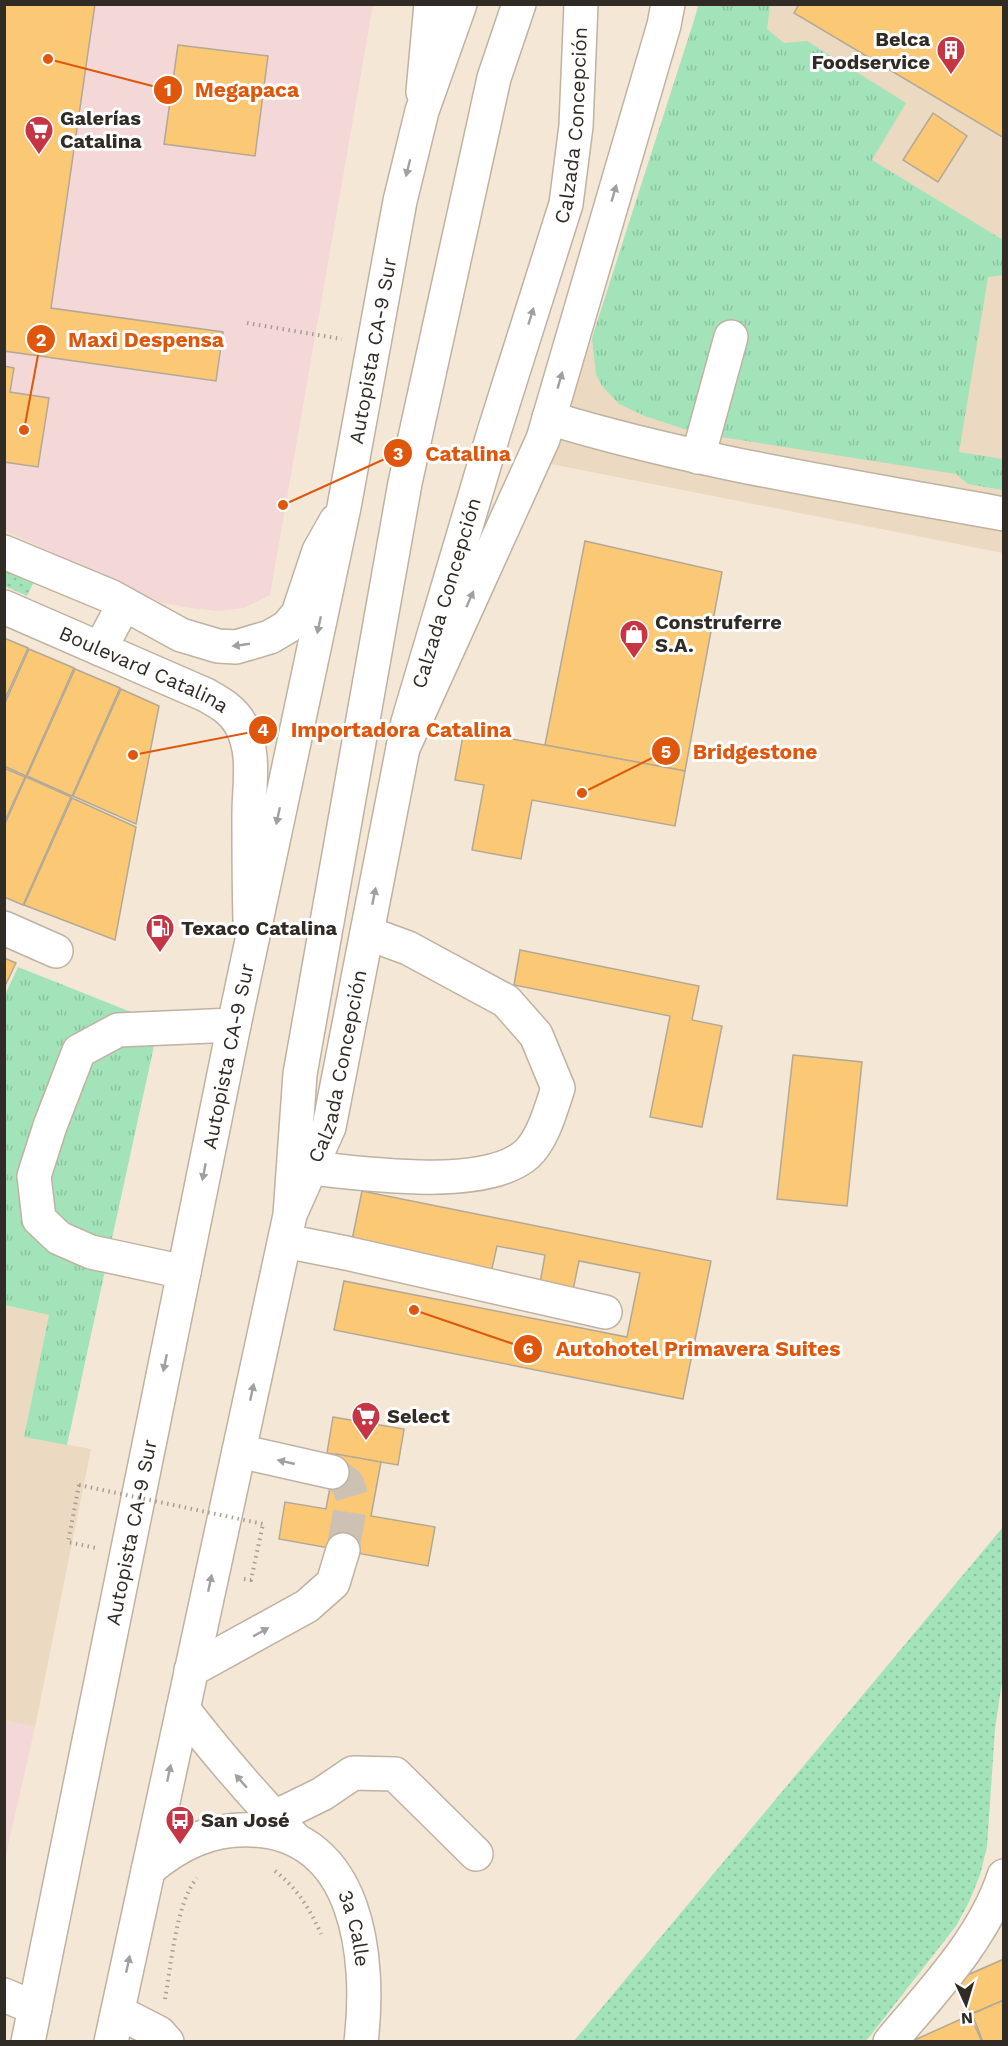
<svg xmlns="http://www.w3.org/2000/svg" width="1008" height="2046" viewBox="0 0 1008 2046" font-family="'Work Sans',sans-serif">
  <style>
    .commercial { fill: #f3d8d7 }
    .built { fill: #ebd9c1 }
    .grass { fill: url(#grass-tufts) }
    .park { fill: url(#park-dots) }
    .building { fill: #fbc975; stroke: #b3a897; stroke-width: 1.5 }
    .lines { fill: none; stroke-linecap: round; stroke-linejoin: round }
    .minor-tunnel { stroke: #cdc1b3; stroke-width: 33; stroke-dasharray: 33 16; stroke-linecap: butt }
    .minor-casing { stroke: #bfb2a2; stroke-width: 36 }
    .major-casing { stroke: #bfb2a2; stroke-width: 36 }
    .highway-casing { stroke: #bfb2a2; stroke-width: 36 }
    .path { stroke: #a89f92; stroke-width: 4; stroke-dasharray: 1.5 4.5; stroke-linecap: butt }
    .minor { stroke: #fff; stroke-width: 33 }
    .major { stroke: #fff; stroke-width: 33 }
    .highway { stroke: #fff; stroke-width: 33 }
    .path-bridge { stroke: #a89f92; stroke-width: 4; stroke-dasharray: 1.5 4.5; stroke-linecap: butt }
    .oneway { fill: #a2a09d }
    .labels { text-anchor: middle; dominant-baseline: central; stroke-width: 6; stroke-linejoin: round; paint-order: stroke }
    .poi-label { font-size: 20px; font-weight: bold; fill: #302b25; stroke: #fff; text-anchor: start }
    .street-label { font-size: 20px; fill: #302b25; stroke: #fff }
    .leader { fill: none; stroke: #df570d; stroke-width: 2 }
    .callout-dot { fill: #df570d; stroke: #fff; stroke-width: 2 }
    .mark-label { font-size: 18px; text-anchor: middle; font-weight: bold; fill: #fff }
    .callout-label { font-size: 21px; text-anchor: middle; font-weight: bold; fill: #df570d; stroke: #fff; stroke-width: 6; stroke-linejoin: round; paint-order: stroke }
  </style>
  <defs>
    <pattern id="grass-tufts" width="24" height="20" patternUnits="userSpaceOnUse" patternTransform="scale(1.5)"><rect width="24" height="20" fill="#a2e3b9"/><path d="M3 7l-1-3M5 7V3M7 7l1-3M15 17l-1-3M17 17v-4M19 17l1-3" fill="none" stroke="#8cc39f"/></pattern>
    <pattern id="park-dots" width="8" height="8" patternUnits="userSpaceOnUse" patternTransform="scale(1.5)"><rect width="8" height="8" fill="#a2e3b9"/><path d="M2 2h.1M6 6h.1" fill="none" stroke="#8cc39f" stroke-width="1.8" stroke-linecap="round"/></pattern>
  </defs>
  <rect width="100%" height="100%" fill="#f4e7d6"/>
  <g class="commercial">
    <path d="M 5,5 L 373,5 L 270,595 L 244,608 L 218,611 L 190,608 L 160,602 L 5,531 Z"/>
    <path d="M 5,1720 L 35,1727 L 5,1859 Z"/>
  </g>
  <g class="built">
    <path d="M 697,5 L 1003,5 L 1003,553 L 546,463 L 592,338 L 696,14 Z"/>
    <path d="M 5,1305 L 49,1315 L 24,1437 L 91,1449 L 35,1727 L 5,1720 Z"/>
  </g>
  <g class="grass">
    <path d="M 699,5 L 770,5 L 767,29 L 784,43 L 807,41 L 906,103 L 872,160 L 1003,240 L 1003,275 L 988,277 L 959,452 L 1003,459 L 1003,490 L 968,484 L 956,474 L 721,437 L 684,429 L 645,416 L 619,404 L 602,386 L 596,374 L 592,338 Z"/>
    <path d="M 18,967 L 159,1023 L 67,1445 L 24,1437 L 49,1315 L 5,1305 L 4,997 Z"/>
  </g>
  <g class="park">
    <path d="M 5,565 L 35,579 L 27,596 L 5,586 Z"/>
    <path d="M 1003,1527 L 1003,1675 L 995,1729 L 987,1847 L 980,1875 L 969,1902 L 956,1926 L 870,2036 L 865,2042 L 574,2041 Z"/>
  </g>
  <g class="building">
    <path d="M 4,4 L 95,4 L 51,308 L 223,332 L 216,381 L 4,351 Z"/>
    <path d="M 799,4 L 1004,4 L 1004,138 L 794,13 Z"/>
    <path d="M 178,45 L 268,56 L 255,156 L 164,144 Z"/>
    <path d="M 933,113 L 967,136 L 938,182 L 903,160 Z"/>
    <path d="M 4,366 L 14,368 L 10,392 L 49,398 L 38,467 L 4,462 Z"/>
    <path d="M 585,541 L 722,572 L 685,771 L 545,745 Z"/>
    <path d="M 4,638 L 28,648 L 4,701 Z"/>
    <path d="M 29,649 L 74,668 L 26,776 L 4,766 L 4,705 Z"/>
    <path d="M 75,669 L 120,688 L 72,796 L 27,776 Z"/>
    <path d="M 121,689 L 159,706 L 136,824 L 73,796 Z"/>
    <path d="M 464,730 L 685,771 L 675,826 L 532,800 L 521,859 L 472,850 L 484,785 L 455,780 Z"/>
    <path d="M 4,768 L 25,777 L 4,823 Z"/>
    <path d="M 26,777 L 71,797 L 23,905 L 4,897 L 4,826 Z"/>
    <path d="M 72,798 L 136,827 L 115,940 L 24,905 Z"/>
    <path d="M 520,950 L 699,986 L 692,1020 L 722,1026 L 702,1127 L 650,1117 L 670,1016 L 514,985 Z"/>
    <path d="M 4,958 L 16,963 L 4,988 Z"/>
    <path d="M 793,1055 L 862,1062 L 847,1206 L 777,1199 Z"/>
    <path d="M 362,1191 L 711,1261 L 683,1399 L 334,1330 L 344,1281 L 627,1337 L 640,1273 L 579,1261 L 573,1290 L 540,1283 L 545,1255 L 497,1246 L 491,1273 L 351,1245 Z"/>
    <path d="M 333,1417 L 404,1429 L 398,1465 L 327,1453 Z"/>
    <path d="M 336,1454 L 381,1462 L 371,1516 L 435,1527 L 428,1566 L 279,1539 L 285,1502 L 326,1509 Z"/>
    <path d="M 1004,1959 L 1004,2000 L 971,2014 L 956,1980 Z"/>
    <path d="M 1004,2000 L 1004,2041 L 983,2042 L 972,2014 Z"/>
    <path d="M 970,2015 L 982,2042 L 910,2042 Z"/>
  </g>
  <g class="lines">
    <path class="minor-tunnel" d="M 332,1472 L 348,1484 L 352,1497 L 343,1550"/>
    <g class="minor-casing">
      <g id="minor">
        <path d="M 549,418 C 697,463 852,486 1004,514"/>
        <path d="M 698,457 L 731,337"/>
        <path d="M 100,649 L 124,604"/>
        <path d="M 4,928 L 56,951"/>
        <path d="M 311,1168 C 364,1174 486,1191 527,1154 C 543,1139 551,1109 558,1088 L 536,1035 L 506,1001 L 408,948 L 367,933"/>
        <path d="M 285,1241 L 346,1253 L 605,1312"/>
        <path d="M 184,1272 L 91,1252 L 59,1238 L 39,1219 L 34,1176 L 50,1126 L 79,1051 L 118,1030 L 234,1025"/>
        <path d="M 239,1451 L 332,1472"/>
        <path d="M 191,1670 L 307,1606 L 333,1583 L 343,1550"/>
        <path d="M 275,1817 L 322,1794 L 353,1773 L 395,1774 L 476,1854"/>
        <path d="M 4,1995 L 35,2008"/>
        <path d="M 118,2012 L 159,2033 L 167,2042"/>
        <path d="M 890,2042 C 932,1992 984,1938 1004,1876"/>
      </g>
    </g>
    <g class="major-casing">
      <g id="major">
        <path d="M 423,92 L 431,4"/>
        <path d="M 4,552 L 110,596 L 181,635 L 218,646 L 236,647 L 270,637 L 287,627 L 298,614 L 319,551 L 336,521"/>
        <path id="s1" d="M 4,607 L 206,695 C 220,703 233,710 241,725 C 256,753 249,784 249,815 C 249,850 249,885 250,920"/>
        <path id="s2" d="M 292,1210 L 329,1127 L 408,722 L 494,432 L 566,204 L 576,126 L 581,4"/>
        <path d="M 183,1709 C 218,1755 255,1797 295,1839"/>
        <path id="s3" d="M 148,1870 C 178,1844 211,1828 252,1830 C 359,1834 371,1959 361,2042"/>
      </g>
    </g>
    <g class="highway-casing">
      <g id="highway">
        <path d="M 403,748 L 543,439 L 664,25 L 668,4"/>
        <path id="s4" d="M 28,2042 L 234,1025 L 344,507 L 400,201 L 422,111 L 460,4"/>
        <path d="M 111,2042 L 290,1215 L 300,1074 L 405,483 L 494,78 L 519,4"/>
      </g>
    </g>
    <g class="path">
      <path d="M 247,323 L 342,339"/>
      <path d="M 79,1485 L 68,1542 L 96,1548"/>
      <path d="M 244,1579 L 251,1580 L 263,1524"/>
      <path d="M 275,1871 C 297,1888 310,1909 321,1934"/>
      <path d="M 165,1999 C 171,1967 176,1902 197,1878"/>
    </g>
    <use href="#minor" class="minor"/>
    <use href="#major" class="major"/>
    <use href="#highway" class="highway"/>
    <path class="path-bridge" d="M 79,1485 L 263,1524"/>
  </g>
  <defs><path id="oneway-solid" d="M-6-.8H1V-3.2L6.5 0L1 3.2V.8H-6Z" transform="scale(1.5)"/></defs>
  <g class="oneway">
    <use href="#oneway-solid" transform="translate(408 168) rotate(104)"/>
    <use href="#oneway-solid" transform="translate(614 193) rotate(-74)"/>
    <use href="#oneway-solid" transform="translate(531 316) rotate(-73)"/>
    <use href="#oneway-solid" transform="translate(560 380) rotate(-74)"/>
    <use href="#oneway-solid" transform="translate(470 599) rotate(-66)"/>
    <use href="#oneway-solid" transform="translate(319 625) rotate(102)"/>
    <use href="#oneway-solid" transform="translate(241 645) rotate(172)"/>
    <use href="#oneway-solid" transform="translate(278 816) rotate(102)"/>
    <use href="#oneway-solid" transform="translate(374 896) rotate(-79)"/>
    <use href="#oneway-solid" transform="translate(204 1172) rotate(101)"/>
    <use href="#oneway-solid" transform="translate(165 1363) rotate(102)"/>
    <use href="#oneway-solid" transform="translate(252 1392) rotate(-78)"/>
    <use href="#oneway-solid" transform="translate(286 1462) rotate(-167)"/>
    <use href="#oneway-solid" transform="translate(210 1583) rotate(-78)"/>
    <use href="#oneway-solid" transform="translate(261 1632) rotate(-29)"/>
    <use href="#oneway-solid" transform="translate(169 1773) rotate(-78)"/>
    <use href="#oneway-solid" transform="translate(241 1781) rotate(-131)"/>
    <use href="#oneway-solid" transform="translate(128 1964) rotate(-78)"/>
  </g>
  <defs>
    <g id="building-pin" transform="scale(1.5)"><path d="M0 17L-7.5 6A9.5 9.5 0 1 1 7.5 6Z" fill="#c53544" stroke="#fff"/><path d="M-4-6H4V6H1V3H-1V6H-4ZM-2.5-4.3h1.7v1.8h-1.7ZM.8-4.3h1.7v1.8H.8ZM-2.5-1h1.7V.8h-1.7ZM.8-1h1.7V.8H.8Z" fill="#fff"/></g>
    <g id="supermarket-pin" transform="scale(1.5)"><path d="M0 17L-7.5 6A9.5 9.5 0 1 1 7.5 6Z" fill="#c53544" stroke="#fff"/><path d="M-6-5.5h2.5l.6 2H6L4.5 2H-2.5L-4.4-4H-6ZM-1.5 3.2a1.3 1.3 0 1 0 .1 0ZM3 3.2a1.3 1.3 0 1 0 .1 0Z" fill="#fff"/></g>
    <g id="shop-pin" transform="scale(1.5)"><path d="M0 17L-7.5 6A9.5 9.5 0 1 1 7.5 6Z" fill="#c53544" stroke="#fff"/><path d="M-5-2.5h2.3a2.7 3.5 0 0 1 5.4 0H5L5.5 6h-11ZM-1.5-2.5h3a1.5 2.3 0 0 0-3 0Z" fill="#fff"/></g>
    <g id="fuel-pin" transform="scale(1.5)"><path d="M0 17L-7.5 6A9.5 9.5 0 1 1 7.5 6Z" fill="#c53544" stroke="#fff"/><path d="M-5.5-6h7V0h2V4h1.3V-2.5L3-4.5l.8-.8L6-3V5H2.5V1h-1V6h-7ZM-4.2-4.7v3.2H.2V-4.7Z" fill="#fff"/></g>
    <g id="bus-pin" transform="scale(1.5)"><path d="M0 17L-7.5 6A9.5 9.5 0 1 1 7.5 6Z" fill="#c53544" stroke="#fff"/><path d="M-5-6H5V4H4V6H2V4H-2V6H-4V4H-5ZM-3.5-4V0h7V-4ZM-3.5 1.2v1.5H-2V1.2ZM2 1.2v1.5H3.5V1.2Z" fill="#fff"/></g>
  </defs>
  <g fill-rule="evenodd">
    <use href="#building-pin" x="951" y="50"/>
    <use href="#supermarket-pin" x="39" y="130"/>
    <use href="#shop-pin" x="634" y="634"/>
    <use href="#fuel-pin" x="160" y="928"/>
    <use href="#supermarket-pin" x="366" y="1416"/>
    <use href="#bus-pin" x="180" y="1820"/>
  </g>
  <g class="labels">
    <g class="poi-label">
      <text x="930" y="39" text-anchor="end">Belca<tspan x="930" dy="23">Foodservice</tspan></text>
      <text x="60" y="118">Galerías<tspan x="60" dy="23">Catalina</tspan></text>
      <text x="655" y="622">Construferre<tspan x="655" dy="23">S.A.</tspan></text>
      <text x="181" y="928">Texaco Catalina</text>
      <text x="387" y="1416">Select</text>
      <text x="201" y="1820">San José</text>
    </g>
    <g class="street-label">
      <text stroke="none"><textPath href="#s2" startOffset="1124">Calzada Concepción</textPath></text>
      <text stroke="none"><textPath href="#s4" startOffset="1726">Autopista CA-9 Sur</textPath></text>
      <text stroke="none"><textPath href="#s2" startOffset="638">Calzada Concepción</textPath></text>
      <text stroke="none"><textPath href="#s1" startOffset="153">Boulevard Catalina</textPath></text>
      <text stroke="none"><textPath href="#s4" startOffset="1006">Autopista CA-9 Sur</textPath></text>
      <text stroke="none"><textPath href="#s2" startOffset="152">Calzada Concepción</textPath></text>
      <text stroke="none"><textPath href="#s4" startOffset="520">Autopista CA-9 Sur</textPath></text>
      <text stroke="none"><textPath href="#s3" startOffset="270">3a Calle</textPath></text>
    </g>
  </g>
  <path class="leader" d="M48 59L168 90M24 430L41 339M283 505L398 453M133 755L263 730M582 793L666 751M414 1310L528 1349"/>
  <g class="callout-dot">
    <circle cx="48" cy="59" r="6"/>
    <circle cx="24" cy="430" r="6"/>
    <circle cx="283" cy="505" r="6"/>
    <circle cx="133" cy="755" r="6"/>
    <circle cx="582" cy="793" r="6"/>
    <circle cx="414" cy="1310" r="6"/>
    <circle cx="168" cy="90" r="15"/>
    <circle cx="41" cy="339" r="15"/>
    <circle cx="398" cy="453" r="15"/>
    <circle cx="263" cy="730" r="15"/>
    <circle cx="666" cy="751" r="15"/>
    <circle cx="528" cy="1349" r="15"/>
  </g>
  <g class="mark-label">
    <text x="168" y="96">1</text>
    <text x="41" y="346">2</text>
    <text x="398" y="460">3</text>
    <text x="263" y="736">4</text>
    <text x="666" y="758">5</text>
    <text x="528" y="1355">6</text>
  </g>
  <g class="callout-label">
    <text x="247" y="97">Megapaca</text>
    <text x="146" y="347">Maxi Despensa</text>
    <text x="468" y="461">Catalina</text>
    <text x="401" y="737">Importadora Catalina</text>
    <text x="755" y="759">Bridgestone</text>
    <text x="698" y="1356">Autohotel Primavera Suites</text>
  </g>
  <rect width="1008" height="2046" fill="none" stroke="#302b25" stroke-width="12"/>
  <g transform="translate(966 2004) rotate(176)" stroke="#ffffff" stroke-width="4.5" paint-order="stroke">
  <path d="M0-4.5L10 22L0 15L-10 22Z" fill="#302b25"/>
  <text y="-9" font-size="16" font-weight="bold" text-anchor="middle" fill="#302b25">N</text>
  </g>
</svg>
